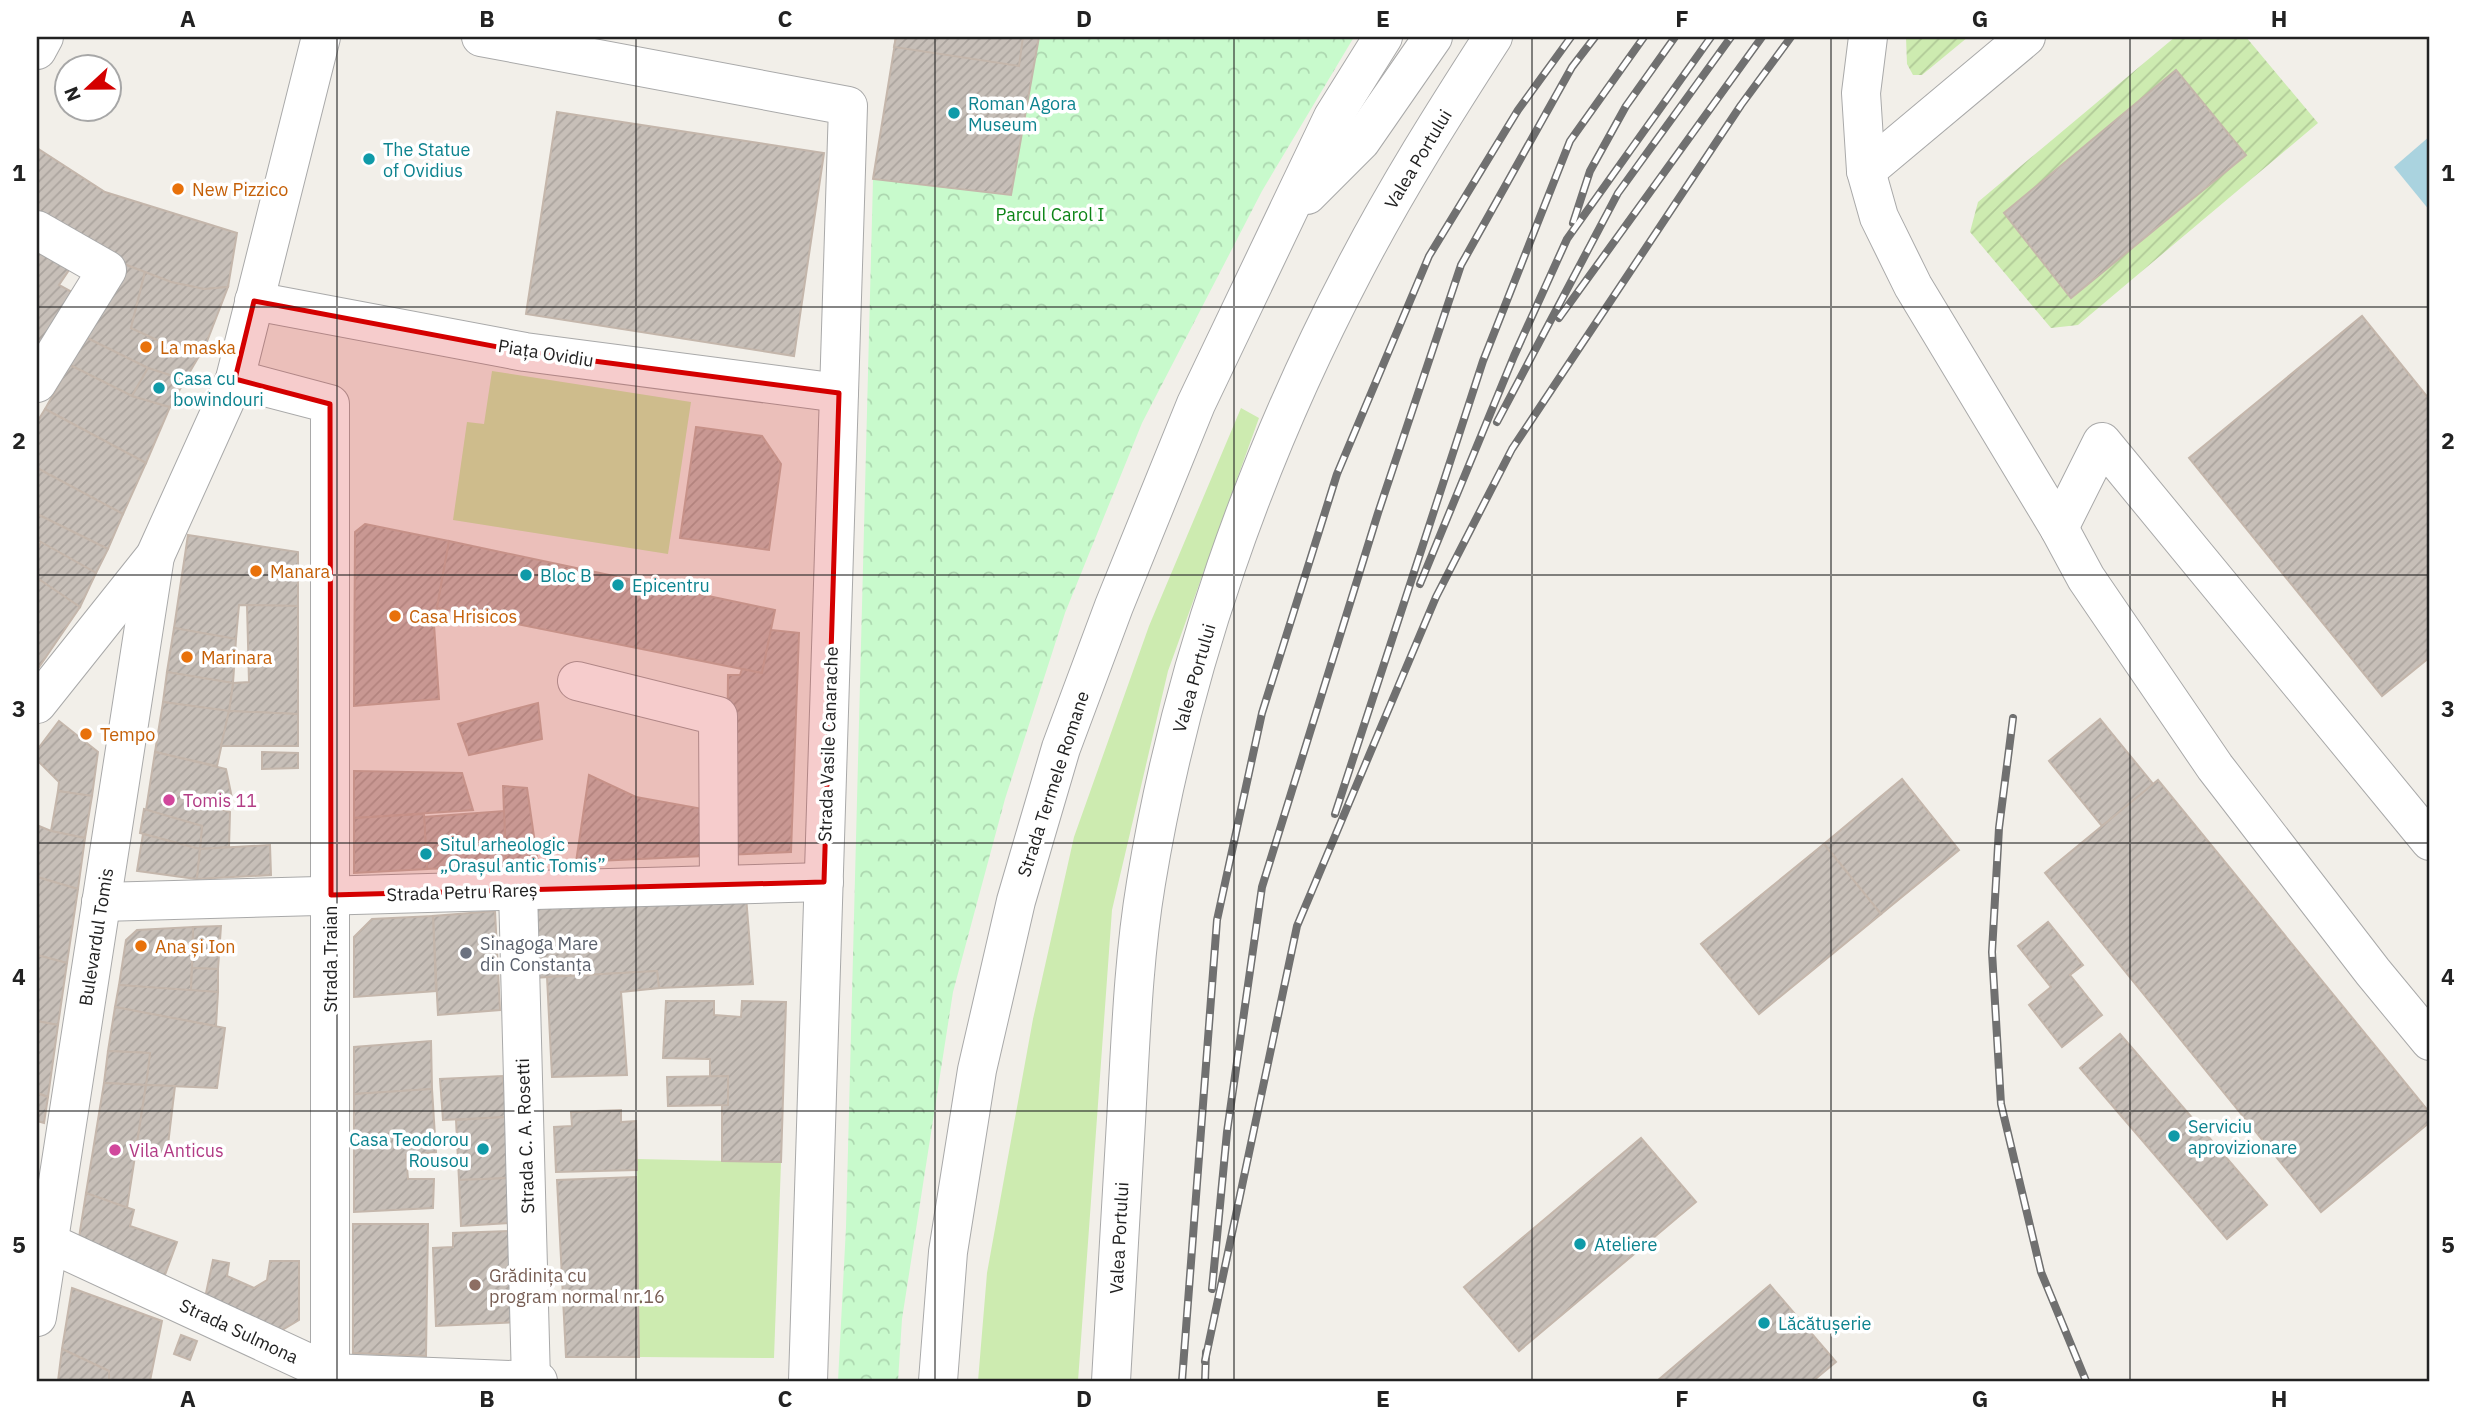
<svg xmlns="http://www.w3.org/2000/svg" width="2467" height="1418" viewBox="0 0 2467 1418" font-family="'IBM Plex Sans',sans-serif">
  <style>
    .grass { fill: #cdebb0 }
    .park { fill: url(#park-crowns) }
    .garden { fill: url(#garden-furrows); fill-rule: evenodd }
    .water { fill: #aad3df }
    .building { fill: url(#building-hatch); stroke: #c4b6ab; stroke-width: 2 }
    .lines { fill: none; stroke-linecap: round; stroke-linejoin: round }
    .minor-casing { stroke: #a9a9a9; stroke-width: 40 }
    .minor { stroke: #fff; stroke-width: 38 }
    .rail-casing { stroke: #707070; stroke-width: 8 }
    .rail { stroke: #fff; stroke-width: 5; stroke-dasharray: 16; stroke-linecap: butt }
    .marked { fill: #d40000; fill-opacity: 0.2; stroke: #d40000; stroke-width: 5; stroke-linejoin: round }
    .grid { fill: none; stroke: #222; stroke-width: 2; stroke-opacity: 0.55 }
    .culture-dot { fill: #0f9aa8; stroke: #fff; stroke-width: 2.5 }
    .food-dot { fill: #e8710a; stroke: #fff; stroke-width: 2.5 }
    .hotel-dot { fill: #d1479c; stroke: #fff; stroke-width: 2.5 }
    .worship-dot { fill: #6b7280; stroke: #fff; stroke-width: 2.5 }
    .education-dot { fill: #8d6e63; stroke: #fff; stroke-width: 2.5 }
    .labels { text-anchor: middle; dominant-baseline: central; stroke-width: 7; stroke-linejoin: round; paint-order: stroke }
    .culture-label { font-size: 18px; fill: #0d838f; stroke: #fff; text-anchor: start }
    .street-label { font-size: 18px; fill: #222; stroke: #fff }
    .food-label { font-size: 18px; fill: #c56008; stroke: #fff; text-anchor: start }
    .park-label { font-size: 18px; fill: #0c8416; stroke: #fff }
    .hotel-label { font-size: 18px; fill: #b23c85; stroke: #fff; text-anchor: start }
    .worship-label { font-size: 18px; fill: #5b616d; stroke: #fff; text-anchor: start }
    .education-label { font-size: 18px; fill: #785e54; stroke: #fff; text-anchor: start }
    .neatline { fill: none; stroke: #222; stroke-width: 2.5 }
    .grid-label { font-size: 23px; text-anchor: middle; font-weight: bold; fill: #222 }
  </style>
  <defs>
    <pattern id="park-crowns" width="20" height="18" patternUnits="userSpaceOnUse" patternTransform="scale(1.75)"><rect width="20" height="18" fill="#c8facc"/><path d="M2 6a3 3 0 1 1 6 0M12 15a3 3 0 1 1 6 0" fill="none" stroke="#acd6af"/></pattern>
    <pattern id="garden-furrows" width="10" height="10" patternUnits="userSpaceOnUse" patternTransform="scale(1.75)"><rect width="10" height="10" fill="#cdebb0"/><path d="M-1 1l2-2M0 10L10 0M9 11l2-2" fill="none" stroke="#b0c997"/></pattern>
    <pattern id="building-hatch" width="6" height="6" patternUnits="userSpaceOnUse" patternTransform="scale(1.75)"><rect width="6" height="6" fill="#c7bfb8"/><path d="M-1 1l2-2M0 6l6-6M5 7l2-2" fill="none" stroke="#aba49e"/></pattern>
  </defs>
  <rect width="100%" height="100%" fill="#f2efe9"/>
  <g class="grass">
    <path d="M 492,371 L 691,402 L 668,554 L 453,520 L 467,422 L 484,424 Z"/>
    <path d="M 1241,408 L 1259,418 L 1168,671 L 1112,910 L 1078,1381 L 978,1381 L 987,1273 L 1033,1019 L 1074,837 L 1149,626 Z"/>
    <path d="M 637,1159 L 781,1162 L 774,1358 L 639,1357 Z"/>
  </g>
  <path class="park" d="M 896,37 L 1354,37 L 1262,191 L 1142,423 L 1065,613 L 1005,799 L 953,992 L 902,1319 L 898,1381 L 838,1381 L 846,1227 L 873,179 Z"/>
  <g class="garden">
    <path d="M 1906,37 L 1968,37 L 1922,75 L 1913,75 L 1907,64 Z"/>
    <path d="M 2175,37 L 2246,37 L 2318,123 L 2078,325 L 2051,328 L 1970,232 L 1978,202 ZM 2176,70 L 2246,155 L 2071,298 L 2004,213 Z"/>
  </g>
  <path class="water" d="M 2430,136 L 2430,211 L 2394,167 Z"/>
  <g class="building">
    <path d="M 896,37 L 1039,37 L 1011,195 L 873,179 Z"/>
    <path d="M 896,37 L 1023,37 L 1019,66 L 894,47 Z"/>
    <path d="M 2176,70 L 2246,155 L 2071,298 L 2004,213 Z"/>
    <path d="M 557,112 L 824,153 L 794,356 L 526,314 Z"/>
    <path d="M 37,148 L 105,192 L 237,233 L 228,287 L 204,289 L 171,282 L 121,263 L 37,217 Z"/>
    <path d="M 37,247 L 71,267 L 59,285 L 79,296 L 37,367 Z"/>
    <path d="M 121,263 L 145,272 L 131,328 L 157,340 L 206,344 L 185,380 L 148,368 L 85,337 Z"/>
    <path d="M 145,272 L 171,282 L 204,289 L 228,287 L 206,344 L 157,340 L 131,328 Z"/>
    <path d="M 2362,316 L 2430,400 L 2430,657 L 2382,696 L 2189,458 Z"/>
    <path d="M 85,337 L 148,368 L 132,396 L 70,365 Z"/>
    <path d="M 70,365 L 132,396 L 170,407 L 146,463 L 45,409 Z"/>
    <path d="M 148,368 L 185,380 L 170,407 L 132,396 Z"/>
    <path d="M 45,409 L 146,463 L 123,514 L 37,468 L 37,422 Z"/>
    <path d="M 696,427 L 762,436 L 781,464 L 769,550 L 680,538 Z"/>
    <path d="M 37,468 L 123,514 L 108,549 L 37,514 Z"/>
    <path d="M 37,514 L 108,549 L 96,573 L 37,540 Z"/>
    <path d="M 365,524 L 449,541 L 434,624 L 439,699 L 354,706 L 355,532 Z"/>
    <path d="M 188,535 L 298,552 L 298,606 L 239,605 L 236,639 L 174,628 Z"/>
    <path d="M 449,541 L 775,610 L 762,673 L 437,608 Z"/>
    <path d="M 41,542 L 96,573 L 80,607 L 37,578 L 37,550 Z"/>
    <path d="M 37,578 L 80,607 L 37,670 Z"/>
    <path d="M 247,605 L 298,606 L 298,714 L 229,711 L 233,683 L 249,682 Z"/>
    <path d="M 174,628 L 236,639 L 233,683 L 167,672 Z"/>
    <path d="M 771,630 L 799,633 L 791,852 L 726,855 L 728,675 L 740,675 L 742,669 L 762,673 Z"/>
    <path d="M 167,672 L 233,683 L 229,711 L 163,702 Z"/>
    <path d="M 163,702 L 229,711 L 217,766 L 155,752 Z"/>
    <path d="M 538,703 L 542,739 L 469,755 L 458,724 Z"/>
    <path d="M 229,711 L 298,714 L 298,746 L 221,746 Z"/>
    <path d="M 2100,719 L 2154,785 L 2102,826 L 2049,761 Z"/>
    <path d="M 59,721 L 98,752 L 92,796 L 58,791 L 59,782 L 37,760 L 37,750 Z"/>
    <path d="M 155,752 L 226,769 L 232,798 L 221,796 L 220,809 L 230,812 L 229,847 L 200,849 L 202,826 L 146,810 Z"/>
    <path d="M 262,752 L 298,753 L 298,768 L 262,769 Z"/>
    <path d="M 354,771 L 462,773 L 473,810 L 354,818 Z"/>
    <path d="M 589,775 L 636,797 L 703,809 L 704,856 L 576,862 Z"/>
    <path d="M 1902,779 L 1959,850 L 1881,914 L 1824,844 Z"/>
    <path d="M 2158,780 L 2430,1113 L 2430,1122 L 2321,1212 L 2045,873 Z"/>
    <path d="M 503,786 L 527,788 L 538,864 L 506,866 Z"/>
    <path d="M 58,791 L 92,796 L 85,838 L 51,831 Z"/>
    <path d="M 144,809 L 202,826 L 200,849 L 140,833 Z"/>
    <path d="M 504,811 L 506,866 L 427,869 L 424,817 Z"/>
    <path d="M 424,814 L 427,869 L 354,873 L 354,818 Z"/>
    <path d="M 39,826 L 51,831 L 85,838 L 78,889 L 37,877 L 37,830 Z"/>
    <path d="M 143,834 L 200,849 L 197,879 L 137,871 Z"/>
    <path d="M 1824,844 L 1881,914 L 1759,1014 L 1701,944 Z"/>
    <path d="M 270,845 L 271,875 L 197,879 L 200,849 Z"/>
    <path d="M 37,877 L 78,889 L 67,963 L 37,955 Z"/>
    <path d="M 746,896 L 753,984 L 659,988 L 657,971 L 533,978 L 529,909 Z"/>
    <path d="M 495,911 L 500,1010 L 438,1015 L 433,916 Z"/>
    <path d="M 433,916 L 436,991 L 354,997 L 354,937 L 372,919 Z"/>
    <path d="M 2048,922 L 2083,965 L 2070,975 L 2102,1015 L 2062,1047 L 2029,1005 L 2051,987 L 2018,946 Z"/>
    <path d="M 221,926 L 218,969 L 192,968 L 193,927 Z"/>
    <path d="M 193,927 L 191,991 L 119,985 L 126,940 L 137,930 Z"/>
    <path d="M 37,955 L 67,963 L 58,1025 L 37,1021 Z"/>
    <path d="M 192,968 L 218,969 L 218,992 L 191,991 Z"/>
    <path d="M 657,971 L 659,988 L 621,992 L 627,1075 L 552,1077 L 547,977 Z"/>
    <path d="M 119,985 L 218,992 L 216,1026 L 115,1007 Z"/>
    <path d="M 666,1001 L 714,1001 L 714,1015 L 741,1017 L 742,1001 L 786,1002 L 781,1162 L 722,1161 L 722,1105 L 728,1105 L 728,1076 L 710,1077 L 710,1059 L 663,1058 Z"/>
    <path d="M 115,1007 L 225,1028 L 217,1088 L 146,1085 L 150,1053 L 108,1051 Z"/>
    <path d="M 37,1021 L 58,1025 L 48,1097 L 37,1093 Z"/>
    <path d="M 2120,1034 L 2267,1205 L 2227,1239 L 2080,1068 Z"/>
    <path d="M 431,1041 L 432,1089 L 354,1094 L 354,1047 Z"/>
    <path d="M 108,1051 L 150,1053 L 146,1085 L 104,1083 Z"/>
    <path d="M 503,1076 L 506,1117 L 443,1120 L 440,1079 Z"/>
    <path d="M 728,1076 L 728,1105 L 668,1106 L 667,1077 Z"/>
    <path d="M 104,1083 L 146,1085 L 127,1208 L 86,1193 Z"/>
    <path d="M 146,1085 L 175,1086 L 167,1153 L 136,1150 Z"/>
    <path d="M 432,1089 L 436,1152 L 406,1155 L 408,1179 L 434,1179 L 433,1208 L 354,1212 L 354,1094 Z"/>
    <path d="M 37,1093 L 48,1097 L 44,1123 L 37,1121 Z"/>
    <path d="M 621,1110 L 621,1122 L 636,1121 L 637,1170 L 556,1172 L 554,1127 L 572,1126 L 571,1112 Z"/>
    <path d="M 506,1117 L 510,1178 L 459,1180 L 456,1120 Z"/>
    <path d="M 1641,1138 L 1696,1202 L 1519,1351 L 1464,1287 Z"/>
    <path d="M 636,1177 L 639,1357 L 566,1357 L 557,1180 Z"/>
    <path d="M 510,1178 L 512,1223 L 461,1226 L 459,1180 Z"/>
    <path d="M 86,1193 L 134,1210 L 130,1226 L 177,1242 L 162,1283 L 78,1244 Z"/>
    <path d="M 353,1224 L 428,1224 L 426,1356 L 353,1353 Z"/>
    <path d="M 513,1231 L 519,1322 L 436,1326 L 433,1248 L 453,1247 L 453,1233 Z"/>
    <path d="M 213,1260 L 229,1263 L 227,1276 L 254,1288 L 267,1280 L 270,1261 L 299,1261 L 299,1320 L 277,1333 L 205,1298 Z"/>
    <path d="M 1770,1285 L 1836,1362 L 1813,1381 L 1657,1381 Z"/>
    <path d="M 72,1288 L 162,1321 L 150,1381 L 109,1381 L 109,1371 L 62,1349 Z"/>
    <path d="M 181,1335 L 197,1341 L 190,1360 L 174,1354 Z"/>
    <path d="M 62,1349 L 109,1371 L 109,1381 L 58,1381 Z"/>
  </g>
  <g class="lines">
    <g class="minor-casing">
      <g id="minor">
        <path d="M 481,37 L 848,106 L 808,1381"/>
        <path d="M 1868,37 L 1861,93 L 1866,171 L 1879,217 L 1913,286 L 2059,528 L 2086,578 L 2215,767 L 2373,972 L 2430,1041"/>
        <path d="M 37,50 L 44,37"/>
        <path d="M 1866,171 L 2026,37"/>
        <path d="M 1307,195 L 1361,141 L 1433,37"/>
        <path d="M 37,230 L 107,270 L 37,383"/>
        <path d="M 254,301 L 525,352 L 839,393"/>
        <path d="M 235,379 L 330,404 L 330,1381"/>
        <path d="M 2059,528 L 2102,442 L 2430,841"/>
        <path d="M 577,681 L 718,716 L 719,885"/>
        <path d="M 37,704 L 155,556 L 235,379 L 321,37"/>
        <path d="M 518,890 L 531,1381"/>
        <path d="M 101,902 L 824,882"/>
        <path d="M 37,1237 L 330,1373 L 538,1381"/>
        <path d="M 37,1317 L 155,556"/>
        <path d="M 938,1381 L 948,1252 L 977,1070 L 1016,901 L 1061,748 L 1114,606 L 1196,404 L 1333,117 L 1383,37"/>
        <path d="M 1111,1381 C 1116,1289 1122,1196 1127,1103 C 1131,1030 1134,955 1146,883 C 1181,670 1254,461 1354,270 C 1396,189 1444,113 1493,37"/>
      </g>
    </g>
    <use href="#minor" class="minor"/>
    <g class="rail-casing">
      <g id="rail">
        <path d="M 1573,223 L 1590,171 L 1626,106 L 1675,37"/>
        <path d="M 1559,318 L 1762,37"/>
        <path d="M 1497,422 L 1618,193 L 1731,37"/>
        <path d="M 1420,584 L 1514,356 L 1567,239 L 1711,37"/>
        <path d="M 2013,718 L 1999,828 L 1992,952 L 2001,1104 L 2041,1272 L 2086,1381"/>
        <path d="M 1335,814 L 1483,361 L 1570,141 L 1644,37"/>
        <path d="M 1212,1289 L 1227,1132 L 1262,887 L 1378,513 L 1461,265 L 1572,67 L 1595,37"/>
        <path d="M 1205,1361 L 1297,926 L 1436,597 L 1512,449 L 1741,105 L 1791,37"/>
        <path d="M 1182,1381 L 1217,920 L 1262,713 L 1337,474 L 1429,256 L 1518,110 L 1571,37"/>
        <path d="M 1205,1381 L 1206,1352"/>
      </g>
    </g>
    <use href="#rail" class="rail"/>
  </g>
  <path class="marked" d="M 254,301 L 525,352 L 839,393 L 824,882 L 331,895 L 330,404 L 235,379 Z"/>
  <path class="grid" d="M 337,37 L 337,1381M 636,37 L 636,1381M 935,37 L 935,1381M 1234,37 L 1234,1381M 1532,37 L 1532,1381M 1831,37 L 1831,1381M 2130,37 L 2130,1381M 37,307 L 2430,307M 37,575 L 2430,575M 37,843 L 2430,843M 37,1111 L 2430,1111"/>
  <g class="culture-dot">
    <circle cx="954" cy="113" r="7"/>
    <circle cx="369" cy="159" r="7"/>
    <circle cx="159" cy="388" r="7"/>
    <circle cx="526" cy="575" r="7"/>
    <circle cx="618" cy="585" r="7"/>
    <circle cx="426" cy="854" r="7"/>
    <circle cx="2174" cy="1136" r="7"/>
    <circle cx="483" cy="1149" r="7"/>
    <circle cx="1580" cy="1244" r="7"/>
    <circle cx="1764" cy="1323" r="7"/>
  </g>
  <g class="food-dot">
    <circle cx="178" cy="189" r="7"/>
    <circle cx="146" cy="347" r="7"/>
    <circle cx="256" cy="571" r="7"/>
    <circle cx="395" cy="616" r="7"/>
    <circle cx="187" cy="657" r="7"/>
    <circle cx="86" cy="734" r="7"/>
    <circle cx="141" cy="946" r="7"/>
  </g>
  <g class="hotel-dot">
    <circle cx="169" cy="800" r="7"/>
    <circle cx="115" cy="1150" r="7"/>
  </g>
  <circle class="worship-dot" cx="466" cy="953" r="7"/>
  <circle class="education-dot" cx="475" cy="1285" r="7"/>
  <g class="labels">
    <g class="culture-label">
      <text x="968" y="103">Roman Agora<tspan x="968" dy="21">Museum</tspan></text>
      <text x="383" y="149">The Statue<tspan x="383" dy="21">of Ovidius</tspan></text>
      <text x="173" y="378">Casa cu<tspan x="173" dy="21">bowindouri</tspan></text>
      <text x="540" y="575">Bloc B</text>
      <text x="632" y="585">Epicentru</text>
      <text x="440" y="844">Situl arheologic<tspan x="440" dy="21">„Orașul antic Tomis”</tspan></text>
      <text x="2188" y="1126">Serviciu<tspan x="2188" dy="21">aprovizionare</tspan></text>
      <text x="469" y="1139" text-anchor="end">Casa Teodorou<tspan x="469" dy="21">Rousou</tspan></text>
      <text x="1594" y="1244">Ateliere</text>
      <text x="1778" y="1323">Lăcătușerie</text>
    </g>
    <g class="street-label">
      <text transform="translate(1418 159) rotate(-59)">Valea Portului</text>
      <text transform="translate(546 353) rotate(9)">Piața Ovidiu</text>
      <text transform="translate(1194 678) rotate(-74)">Valea Portului</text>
      <text transform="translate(828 744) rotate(-88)">Strada Vasile Canarache</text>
      <text transform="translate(1053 784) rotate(-72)">Strada Termele Romane</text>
      <text transform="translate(462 892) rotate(-2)">Strada Petru Rareș</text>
      <text transform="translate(96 937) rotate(-81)">Bulevardul Tomis</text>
      <text transform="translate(330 959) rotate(-90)">Strada Traian</text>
      <text transform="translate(525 1136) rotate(-92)">Strada C. A. Rosetti</text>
      <text transform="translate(1119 1238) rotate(-87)">Valea Portului</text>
      <text transform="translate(239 1331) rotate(25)">Strada Sulmona</text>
    </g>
    <g class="food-label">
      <text x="192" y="189">New Pizzico</text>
      <text x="160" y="347">La maska</text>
      <text x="270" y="571">Manara</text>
      <text x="409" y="616">Casa Hrisicos</text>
      <text x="201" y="657">Marinara</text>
      <text x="100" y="734">Tempo</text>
      <text x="155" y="946">Ana și Ion</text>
    </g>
    <g class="park-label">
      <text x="1050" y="214">Parcul Carol I</text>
    </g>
    <g class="hotel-label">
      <text x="183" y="800">Tomis 11</text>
      <text x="129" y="1150">Vila Anticus</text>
    </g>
    <g class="worship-label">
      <text x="480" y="943">Sinagoga Mare<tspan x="480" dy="21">din Constanța</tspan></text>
    </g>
    <g class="education-label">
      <text x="489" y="1275">Grădinița cu<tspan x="489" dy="21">program normal nr.16</tspan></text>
    </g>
  </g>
  <rect width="2467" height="1418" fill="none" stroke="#ffffff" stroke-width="77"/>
  <g transform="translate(88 88) rotate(248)"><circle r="33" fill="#ffffff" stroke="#a7a7a7" stroke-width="2"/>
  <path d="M0-5L12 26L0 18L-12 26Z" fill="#d40000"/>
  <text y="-10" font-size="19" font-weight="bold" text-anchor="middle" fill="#222222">N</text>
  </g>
  <rect x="38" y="38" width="2390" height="1342" class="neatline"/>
  <g class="grid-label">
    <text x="188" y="27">A</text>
    <text x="487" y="27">B</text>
    <text x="785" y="27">C</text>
    <text x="1084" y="27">D</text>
    <text x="1383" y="27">E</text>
    <text x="1682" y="27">F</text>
    <text x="1980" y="27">G</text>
    <text x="2279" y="27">H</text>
    <text x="19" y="181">1</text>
    <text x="2448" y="181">1</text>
    <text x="19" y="449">2</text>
    <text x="2448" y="449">2</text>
    <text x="19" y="717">3</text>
    <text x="2448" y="717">3</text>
    <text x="19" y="985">4</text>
    <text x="2448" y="985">4</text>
    <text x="19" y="1253">5</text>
    <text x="2448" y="1253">5</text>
    <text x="188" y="1407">A</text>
    <text x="487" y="1407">B</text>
    <text x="785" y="1407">C</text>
    <text x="1084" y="1407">D</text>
    <text x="1383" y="1407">E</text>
    <text x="1682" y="1407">F</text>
    <text x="1980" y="1407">G</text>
    <text x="2279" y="1407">H</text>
  </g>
</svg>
